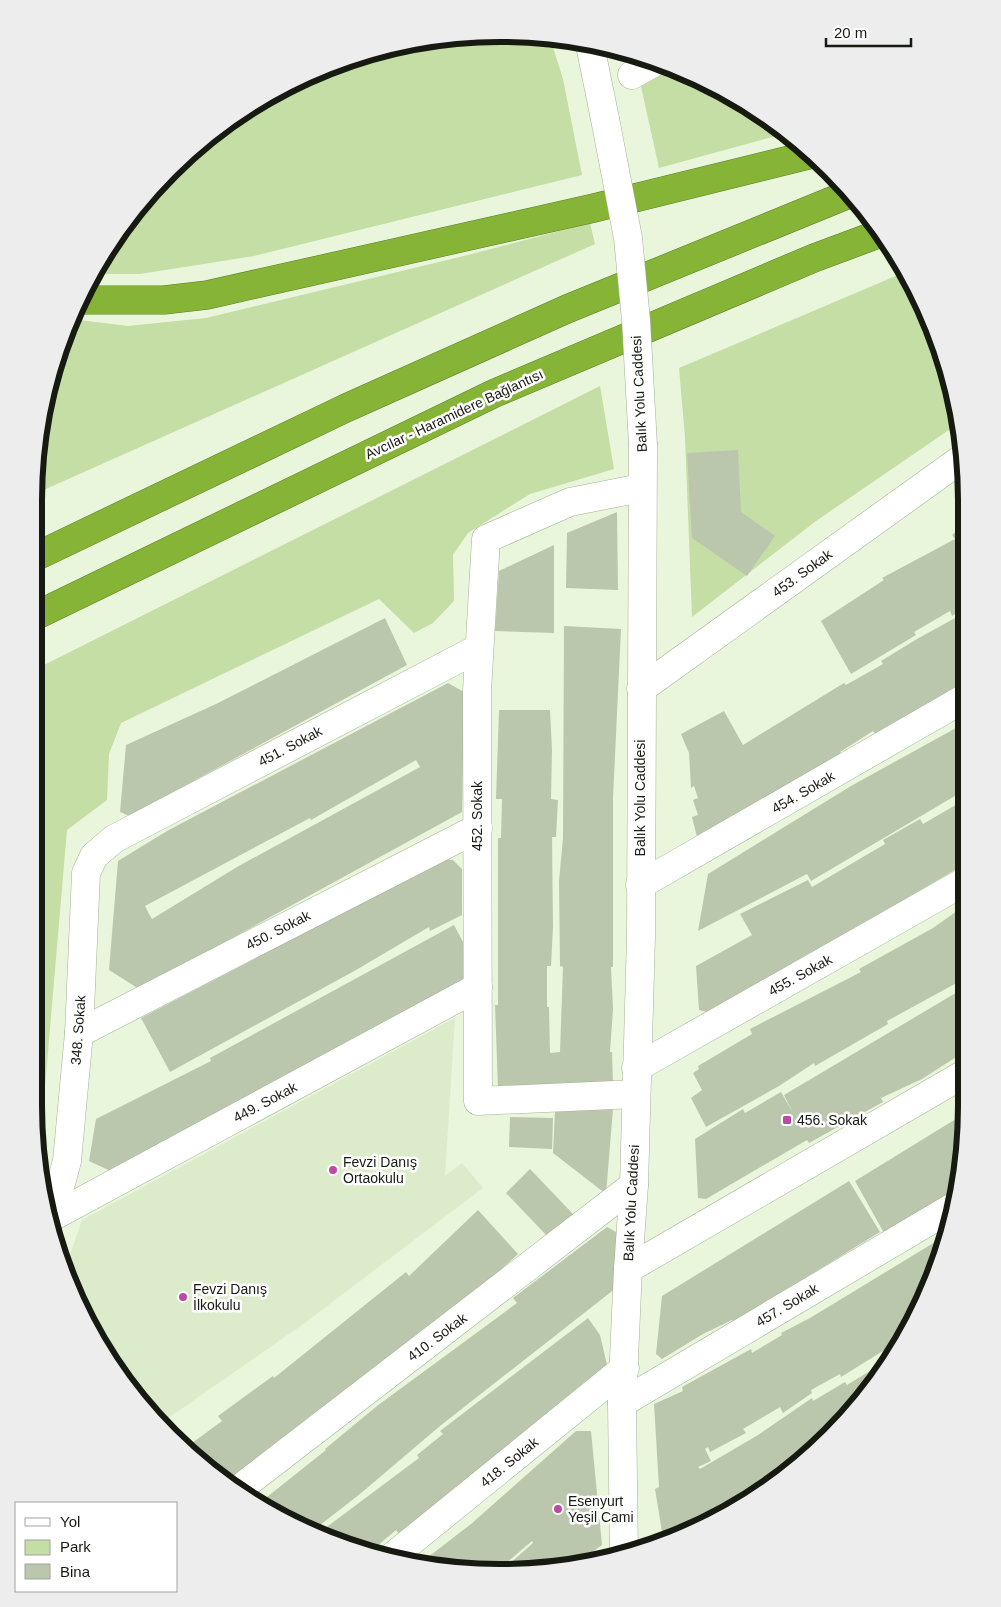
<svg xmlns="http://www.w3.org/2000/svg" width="1001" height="1607" viewBox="0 0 1001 1607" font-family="Helvetica,sans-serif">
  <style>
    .built { fill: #dcecca }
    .green { fill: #c4dea5 }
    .building { fill: #bbc7ad; fill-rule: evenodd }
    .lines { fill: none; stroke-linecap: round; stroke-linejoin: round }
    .street-casing { stroke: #a5b198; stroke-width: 29 }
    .secondary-casing { stroke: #a5b198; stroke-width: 29 }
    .highway-casing { stroke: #5e7e29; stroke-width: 29 }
    .street { stroke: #fff; stroke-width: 28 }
    .secondary { stroke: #fff; stroke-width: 28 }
    .highway { stroke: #85b436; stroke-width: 28 }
    .secondary-bridge-casing { stroke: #a5b198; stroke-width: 29; stroke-linecap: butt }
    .secondary-bridge { stroke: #fff; stroke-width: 28 }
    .poi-dot { fill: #be4aa2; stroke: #fff; stroke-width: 2 }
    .labels { text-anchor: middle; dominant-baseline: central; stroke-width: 5; stroke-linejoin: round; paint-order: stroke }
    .street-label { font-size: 14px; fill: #161a11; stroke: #fff }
    .poi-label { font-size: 14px; fill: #161a11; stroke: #fff; text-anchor: start }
    .rim { fill: none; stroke: #161a11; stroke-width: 6 }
  </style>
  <rect width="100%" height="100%" fill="#e9f6db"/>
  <path class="built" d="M 455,1018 L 445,1176 L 462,1163 L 483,1188 L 302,1325 L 164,1421 L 113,1366 L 65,1269 L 82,1220 Z"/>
  <g class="green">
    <path d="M 531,35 L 550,38 L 563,79 L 582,175 L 254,256 L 140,274 L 97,274 L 130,216 L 193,149 L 267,96 L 351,58 L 440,38 Z"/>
    <path d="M 667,67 L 707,82 L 787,133 L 659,168 L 640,82 Z"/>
    <path d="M 590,223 L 595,244 L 37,493 L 38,440 L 71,319 L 128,326 L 206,318 L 464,256 Z"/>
    <path d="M 905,272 C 934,317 950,371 959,423 L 816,521 L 692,617 L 685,437 L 679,368 Z"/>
    <path d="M 600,386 L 614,469 L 530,494 L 468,533 L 453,555 L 454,601 L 433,623 L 414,633 L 379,599 L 121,723 L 109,754 L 107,800 L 67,830 L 40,1145 L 34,1106 L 36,669 Z"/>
  </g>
  <g class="building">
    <path d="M 738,450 L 741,512 L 775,536 L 747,576 L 692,538 L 687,453 Z"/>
    <path d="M 617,512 L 618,590 L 566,588 L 567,533 Z"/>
    <path d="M 966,523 L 966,607 L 952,616 L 950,611 L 914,632 L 916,635 L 851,674 L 821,621 L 884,580 L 882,578 L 955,539 L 952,535 Z"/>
    <path d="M 554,545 L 554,633 L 495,631 L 499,571 Z"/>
    <path d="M 966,612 L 965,683 L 912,713 L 877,736 L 873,731 L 840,752 L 842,755 L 698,841 L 692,817 L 698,815 L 693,800 L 698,798 L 694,786 L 691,788 L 689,753 L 681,734 L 724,711 L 743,745 L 844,683 L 846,685 L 883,664 L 881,661 L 917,639 Z"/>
    <path d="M 385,618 L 407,665 L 129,816 L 120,812 L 126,745 L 216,704 Z"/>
    <path d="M 564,626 L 621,629 L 613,798 L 613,967 L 611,967 L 613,1009 L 610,1052 L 612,1052 L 613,1085 L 498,1088 L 495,1005 L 498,1005 L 498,838 L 501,838 L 502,799 L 496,799 L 499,710 L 550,710 L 552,750 L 551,799 L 558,800 L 556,837 L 552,837 L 553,927 L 551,966 L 547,966 L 547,1007 L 549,1007 L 550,1053 L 560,1052 L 563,967 L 560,966 L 559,881 L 563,838 Z"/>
    <path d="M 448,683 L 464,692 L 462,812 L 139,989 L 109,970 L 118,861 L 167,831 ZM 416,760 L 420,767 L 237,867 L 152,919 L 149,914 L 145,906 L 310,818 L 311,820 Z"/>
    <path d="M 965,723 L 965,790 L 811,881 L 807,874 L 698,931 L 708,874 L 851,786 Z"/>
    <path d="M 965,795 L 965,864 L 841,937 L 806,955 L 809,960 L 707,1012 L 699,1010 L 696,966 L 752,935 L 740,914 L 808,880 L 812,887 L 885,844 L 883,840 L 920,819 L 923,824 L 959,803 L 957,800 Z"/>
    <path d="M 445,859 L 453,860 L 462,869 L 462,915 L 430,931 L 429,927 L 356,970 L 170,1072 L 141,1018 L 366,901 L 365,898 Z"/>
    <path d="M 964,906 L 964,973 L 959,976 L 962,980 L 887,1021 L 888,1024 L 815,1066 L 814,1063 L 779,1086 L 706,1127 L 691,1098 L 702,1090 L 693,1073 L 699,1069 L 698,1066 L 752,1034 L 750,1029 L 861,972 L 859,969 L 933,928 Z"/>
    <path d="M 454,925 L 463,942 L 463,984 L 117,1174 L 89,1161 L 96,1119 L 211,1061 L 210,1058 Z"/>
    <path d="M 964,988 L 964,1052 L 922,1079 L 881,1098 L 883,1102 L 809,1143 L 807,1140 L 706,1199 L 698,1198 L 695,1139 L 743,1109 L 745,1113 L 781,1092 L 792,1111 L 784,1095 Z"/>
    <path d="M 613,1109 L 606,1194 L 553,1153 L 555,1110 Z"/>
    <path d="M 964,1114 L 963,1167 L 958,1188 L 884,1233 L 855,1181 Z"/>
    <path d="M 510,1117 L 553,1118 L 552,1149 L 509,1147 Z"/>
    <path d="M 530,1169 L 573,1214 L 549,1238 L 506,1193 Z"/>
    <path d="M 849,1181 L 880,1232 L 733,1322 L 732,1320 L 703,1334 L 662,1359 L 656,1354 L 662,1296 Z"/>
    <path d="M 478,1210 L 518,1254 L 494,1276 L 254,1463 L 226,1482 L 216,1477 L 188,1446 L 222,1421 L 218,1416 L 273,1376 L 274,1378 L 406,1272 L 409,1276 Z"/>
    <path d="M 607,1227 L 616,1232 L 616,1288 L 440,1426 L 360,1494 L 315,1529 L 262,1501 L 326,1450 L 325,1449 L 377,1406 L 517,1303 L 513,1298 Z"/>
    <path d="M 945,1236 L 932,1285 L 899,1341 L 841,1377 L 840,1374 L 811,1390 L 812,1393 L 783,1413 L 780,1407 L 743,1429 L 746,1433 L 710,1452 L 708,1447 L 705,1449 L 711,1461 L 698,1467 L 700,1469 L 758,1435 L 812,1398 L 813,1401 L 845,1382 L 847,1385 L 888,1360 L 871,1391 L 760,1494 L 663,1538 L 655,1489 L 659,1487 L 654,1404 L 683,1391 L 682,1387 L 751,1349 L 752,1353 L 782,1335 L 781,1333 L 810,1318 Z"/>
    <path d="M 588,1318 L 600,1335 L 608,1369 L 399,1534 L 396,1530 L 370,1552 L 350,1548 L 320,1532 L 419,1458 L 417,1455 L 443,1434 L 440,1431 Z"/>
    <path d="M 576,1431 L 591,1431 L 602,1545 L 588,1555 L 589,1562 L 500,1573 L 495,1572 L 504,1566 L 502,1563 L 491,1572 L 423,1561 L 471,1524 ZM 532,1541 L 533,1543 L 507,1566 L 505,1564 Z"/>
  </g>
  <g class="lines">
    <g class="street-casing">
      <g id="street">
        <path d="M 632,75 L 655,62"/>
        <path d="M 641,689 L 964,457"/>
        <path d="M 640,885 L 965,698"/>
        <path d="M 79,1033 L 478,828"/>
        <path d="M 636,1068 L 964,882"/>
        <path d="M 636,1094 L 478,1101 L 477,691 L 486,539 L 570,502 L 641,488"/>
        <path d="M 52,1216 L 67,1161 L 79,1033 L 86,873 L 94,856 L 114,839 L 479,648"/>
        <path d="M 52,1217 L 478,987"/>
        <path d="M 628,1269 L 964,1074"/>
        <path d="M 622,1403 L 953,1207"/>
        <path d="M 239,1489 L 634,1185"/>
        <path d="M 393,1556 L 625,1368"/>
      </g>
    </g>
    <g class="secondary-casing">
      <g id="secondary">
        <path d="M 590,45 L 605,119"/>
        <path d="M 624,1556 L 622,1403 L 628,1269 L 634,1185 L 641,936 L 643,445"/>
      </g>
    </g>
    <g class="highway-casing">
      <g id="highway">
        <path d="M 82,300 L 164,300 L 207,295 L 594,208 L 809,155"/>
        <path d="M 37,556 L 346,408 L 567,309 L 849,194"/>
        <path d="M 37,615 L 495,393 L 814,258 L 881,233"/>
      </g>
    </g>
    <use href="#street" class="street"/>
    <use href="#secondary" class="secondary"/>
    <use href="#highway" class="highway"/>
    <g class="secondary-bridge-casing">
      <path id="secondary-bridge" d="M 605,119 L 628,238 L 636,320 L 643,445"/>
    </g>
    <use href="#secondary-bridge" class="secondary-bridge"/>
  </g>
  <g class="poi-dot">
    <rect x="782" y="1115" width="10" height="10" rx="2.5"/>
    <circle cx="333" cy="1170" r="5"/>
    <circle cx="183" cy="1297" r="5"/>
    <circle cx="558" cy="1509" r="5"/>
  </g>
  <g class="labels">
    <g class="street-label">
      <text transform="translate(639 394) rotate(-93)">Balık Yolu Caddesi</text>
      <text transform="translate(454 414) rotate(-25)">Avcılar - Haramidere Bağlantısı</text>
      <text transform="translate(802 573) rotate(-36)">453. Sokak</text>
      <text transform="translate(290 746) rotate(-28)">451. Sokak</text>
      <text transform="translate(803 792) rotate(-30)">454. Sokak</text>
      <text transform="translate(640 798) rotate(-90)">Balık Yolu Caddesi</text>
      <text transform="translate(477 816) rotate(-90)">452. Sokak</text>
      <text transform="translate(278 930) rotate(-27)">450. Sokak</text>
      <text transform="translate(800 975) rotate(-29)">455. Sokak</text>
      <text transform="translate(78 1030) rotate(-86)">348. Sokak</text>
      <text transform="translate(265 1102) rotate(-28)">449. Sokak</text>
      <text transform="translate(631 1203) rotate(-87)">Balık Yolu Caddesi</text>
      <text transform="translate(787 1305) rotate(-31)">457. Sokak</text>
      <text transform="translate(437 1337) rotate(-37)">410. Sokak</text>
      <text transform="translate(509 1462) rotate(-39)">418. Sokak</text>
    </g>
    <g class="poi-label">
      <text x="797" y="1120">456. Sokak</text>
      <text x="343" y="1162">Fevzi Danış<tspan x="343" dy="16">Ortaokulu</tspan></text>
      <text x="193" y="1289">Fevzi Danış<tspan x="193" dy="16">İlkokulu</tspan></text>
      <text x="568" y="1501">Esenyurt<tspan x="568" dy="16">Yeşil Cami</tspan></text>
    </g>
  </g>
  <path d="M0 0H1001V1607H0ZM500 42H500A458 458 0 0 1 958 500V1106A458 458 0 0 1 500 1564H500A458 458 0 0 1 42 1106V500A458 458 0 0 1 500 42Z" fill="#ecedec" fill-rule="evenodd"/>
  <path class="rim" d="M500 42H500A458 458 0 0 1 958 500V1106A458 458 0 0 1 500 1564H500A458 458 0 0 1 42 1106V500A458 458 0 0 1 500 42Z"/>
  <rect x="15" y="1502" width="162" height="90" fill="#ffffff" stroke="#a2a3a0"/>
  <rect x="25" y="1518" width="25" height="8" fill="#ffffff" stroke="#a2a3a0"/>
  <text x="60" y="1527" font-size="15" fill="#161a11">Yol</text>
  <rect x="25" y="1540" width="25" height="15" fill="#c4dea5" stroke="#a2a3a0"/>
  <text x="60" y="1552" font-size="15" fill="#161a11">Park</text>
  <rect x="25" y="1564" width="25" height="15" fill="#bbc7ad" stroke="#a2a3a0"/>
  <text x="60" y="1577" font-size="15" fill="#161a11">Bina</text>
  <path d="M826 38v8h85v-8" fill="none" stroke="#161a11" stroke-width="2.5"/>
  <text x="834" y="38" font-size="15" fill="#161a11" stroke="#ffffff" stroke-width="4" paint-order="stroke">20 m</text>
</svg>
